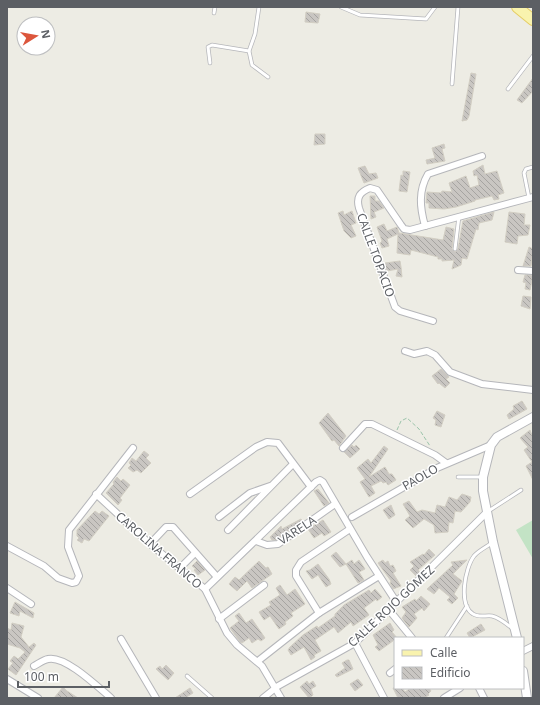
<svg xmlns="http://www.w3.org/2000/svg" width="540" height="705" viewBox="0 0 540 705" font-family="'Noto Sans',sans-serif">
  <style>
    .pitch { fill: #c3e3c5 }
    .building { fill: url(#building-back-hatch); stroke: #d2cec3 }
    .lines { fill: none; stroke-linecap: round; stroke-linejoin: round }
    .service-casing { stroke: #b5b6ba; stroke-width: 4.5 }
    .minor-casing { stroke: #b5b6ba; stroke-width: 8 }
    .tertiary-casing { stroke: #b5b6ba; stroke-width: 10 }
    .primary-casing { stroke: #e6cd64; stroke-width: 12 }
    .path { stroke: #9cc4ab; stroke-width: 1; stroke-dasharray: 4 2; stroke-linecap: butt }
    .service { stroke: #fff; stroke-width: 3 }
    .minor { stroke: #fff; stroke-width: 6 }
    .tertiary { stroke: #fff; stroke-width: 8 }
    .primary { stroke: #f9f3ae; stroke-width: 10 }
    .labels { text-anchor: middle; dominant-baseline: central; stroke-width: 3; stroke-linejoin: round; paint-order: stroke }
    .street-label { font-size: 12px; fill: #5c5f64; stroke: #fff }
  </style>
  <defs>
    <pattern id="building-back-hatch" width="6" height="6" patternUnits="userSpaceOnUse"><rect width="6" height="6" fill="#c9c6c2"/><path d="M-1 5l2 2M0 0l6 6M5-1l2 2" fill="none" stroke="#a6a4a1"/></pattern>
  </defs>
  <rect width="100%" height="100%" fill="#edece4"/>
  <path class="pitch" d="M 533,520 L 533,559 L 516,530 Z"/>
  <g class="building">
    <path d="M 306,12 L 320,14 L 318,23 L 305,22 Z"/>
    <path d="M 471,73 L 476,74 L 469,116 L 467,120 L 462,121 Z"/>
    <path d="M 533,78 L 533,91 L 522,103 L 517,100 Z"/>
    <path d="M 315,134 L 325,134 L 325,144 L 314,145 Z"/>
    <path d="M 444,144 L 445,148 L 442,149 L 445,161 L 427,164 L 426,160 L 435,158 L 432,148 Z"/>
    <path d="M 483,165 L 485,174 L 497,171 L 504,193 L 498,195 L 499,199 L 494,200 L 492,196 L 475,200 L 475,201 L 456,207 L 444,209 L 429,208 L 429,203 L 426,203 L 427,192 L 441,193 L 442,191 L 452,192 L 449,183 L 466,176 L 470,188 L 479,185 L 477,175 L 474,176 L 473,171 Z"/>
    <path d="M 365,166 L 369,174 L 376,173 L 378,178 L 364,183 L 358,168 Z"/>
    <path d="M 403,171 L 410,172 L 407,192 L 399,191 L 401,175 L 403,176 Z"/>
    <path d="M 370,196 L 375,196 L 375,201 L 379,201 L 384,208 L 374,212 L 376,217 L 371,219 Z"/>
    <path d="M 343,211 L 344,215 L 352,211 L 356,223 L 351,225 L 356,236 L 351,238 L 344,231 L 338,213 Z"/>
    <path d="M 494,212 L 492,220 L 479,223 L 478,230 L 476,229 L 467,259 L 462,258 L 461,265 L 452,269 L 454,260 L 442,261 L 442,259 L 438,259 L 438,257 L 411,250 L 410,255 L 397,253 L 398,234 L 387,239 L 389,246 L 382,248 L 380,243 L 382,241 L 377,227 L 384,224 L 387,231 L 397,227 L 399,233 L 443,240 L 446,227 L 454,229 L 452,249 L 455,252 L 458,249 L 463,221 Z"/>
    <path d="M 509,212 L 525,214 L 524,225 L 530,225 L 528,235 L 518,236 L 517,244 L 505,242 Z"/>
    <path d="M 529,247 L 533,249 L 531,266 L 523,266 Z"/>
    <path d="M 400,261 L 401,267 L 402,277 L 396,276 L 398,269 L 387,271 L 386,268 L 385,263 Z"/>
    <path d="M 525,275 L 533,275 L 530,290 L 525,289 L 526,283 L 523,282 Z"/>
    <path d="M 523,296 L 531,297 L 530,309 L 521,306 Z"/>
    <path d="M 441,369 L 449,377 L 446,379 L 450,383 L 445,388 L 439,383 L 438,384 L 432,376 Z"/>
    <path d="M 522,401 L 527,409 L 509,419 L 507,415 L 514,409 L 513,406 Z"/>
    <path d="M 437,411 L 445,415 L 441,427 L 435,425 L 436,420 L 433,418 Z"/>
    <path d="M 328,413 L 346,436 L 339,446 L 334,440 L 332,441 L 319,423 Z"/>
    <path d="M 530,430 L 533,438 L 533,480 L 526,466 L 532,462 L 524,450 L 528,447 L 520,438 Z"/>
    <path d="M 352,445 L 354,447 L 356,445 L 360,449 L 350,458 L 344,452 Z"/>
    <path d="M 384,446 L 388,449 L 369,477 L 385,467 L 389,474 L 392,474 L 396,480 L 388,485 L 386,482 L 383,483 L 381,481 L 371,486 L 375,493 L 369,497 L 360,482 L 365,479 L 357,468 L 368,459 L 371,463 Z"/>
    <path d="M 144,451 L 149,455 L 146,458 L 151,463 L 141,473 L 137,470 L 133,472 L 128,468 L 131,465 L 129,463 L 132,458 L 136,461 Z"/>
    <path d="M 117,477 L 121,481 L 123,479 L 130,485 L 120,498 L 122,500 L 118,505 L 106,493 L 114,484 L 113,482 Z"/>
    <path d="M 318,489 L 329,503 L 324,506 L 314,491 Z"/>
    <path d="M 462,494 L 471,497 L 470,502 L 461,512 L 455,511 L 453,523 L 449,522 L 448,532 L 435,533 L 434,525 L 424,519 L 413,528 L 405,520 L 410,516 L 403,504 L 409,501 L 417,512 L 422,510 L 435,513 L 437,505 L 445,507 L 449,497 L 457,500 Z"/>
    <path d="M 391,505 L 395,515 L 389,519 L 383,510 Z"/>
    <path d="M 95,511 L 99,514 L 102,511 L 109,516 L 89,541 L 84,539 L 82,543 L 77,540 L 79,538 L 77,536 L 77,530 Z"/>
    <path d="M 301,519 L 302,521 L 276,540 L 272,540 L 270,537 L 281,526 L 282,529 Z"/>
    <path d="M 323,520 L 331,532 L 324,536 L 322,533 L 314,538 L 308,529 Z"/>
    <path d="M 429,549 L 435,555 L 418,570 L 420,572 L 416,576 L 410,570 L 414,566 L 410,562 L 423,554 L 424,555 Z"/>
    <path d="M 336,552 L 346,564 L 340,567 L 331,556 Z"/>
    <path d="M 352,560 L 354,564 L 359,560 L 365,569 L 359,572 L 364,580 L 358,583 L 346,564 Z"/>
    <path d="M 383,560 L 385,563 L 388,561 L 390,566 L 393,565 L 396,571 L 393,573 L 401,586 L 393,589 L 390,583 L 391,581 L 378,563 Z"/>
    <path d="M 467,560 L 453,574 L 462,581 L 454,594 L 458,598 L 452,604 L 447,600 L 450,597 L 439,588 L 434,594 L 427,589 L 453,565 L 451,562 Z"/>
    <path d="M 197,561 L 205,570 L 198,575 L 194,570 L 196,569 L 192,566 Z"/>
    <path d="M 259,561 L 266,568 L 268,567 L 272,574 L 252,588 L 247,581 L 237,591 L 229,584 L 235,577 L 239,580 Z"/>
    <path d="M 318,564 L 329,579 L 331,584 L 326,587 L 318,575 L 312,579 L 306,571 L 310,570 Z"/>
    <path d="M 280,585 L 287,595 L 295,589 L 305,604 L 291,613 L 293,616 L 285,622 L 286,624 L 279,629 L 270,616 L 264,620 L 259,612 L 271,605 L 269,602 L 280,595 L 276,588 Z"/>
    <path d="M 375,589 L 382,597 L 377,601 L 376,599 L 364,608 L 369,615 L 353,626 L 351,622 L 338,633 L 334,627 L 315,640 L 321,651 L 314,655 L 315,657 L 311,660 L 304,647 L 291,655 L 288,650 L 290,647 L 303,635 L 317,626 L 318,628 L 335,616 L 335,614 L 344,605 L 369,590 L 371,593 Z"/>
    <path d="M 421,596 L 430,604 L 424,611 L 422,608 L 414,614 L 417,618 L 409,627 L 402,618 L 406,612 L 402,607 L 415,599 L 416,601 Z"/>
    <path d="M 15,602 L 34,613 L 33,618 L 20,611 L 19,616 L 10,613 Z"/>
    <path d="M 239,613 L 246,623 L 252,619 L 265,638 L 261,641 L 258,639 L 252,643 L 249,638 L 242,643 L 240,642 L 230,628 L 239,621 L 235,616 Z"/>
    <path d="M 12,623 L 24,626 L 21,637 L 29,647 L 28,648 L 34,643 L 36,645 L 16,675 L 8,669 L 13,663 L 10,661 L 14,656 L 18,659 L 25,652 L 20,648 L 7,644 L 7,628 L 11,630 Z"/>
    <path d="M 390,623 L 394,630 L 392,632 L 397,638 L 379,651 L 375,647 L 378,645 L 373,635 Z"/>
    <path d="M 481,624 L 485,630 L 470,638 L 467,633 Z"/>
    <path d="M 347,660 L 349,660 L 353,669 L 337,677 L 335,675 L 345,668 L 342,663 Z"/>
    <path d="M 166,665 L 174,673 L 168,680 L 156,669 L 160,666 L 162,669 Z"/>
    <path d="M 358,679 L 363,685 L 355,691 L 350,684 Z"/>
    <path d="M 307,681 L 309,684 L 313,681 L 316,686 L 311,689 L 313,695 L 309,698 L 300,687 Z"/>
    <path d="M 63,687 L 67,691 L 78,698 L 54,698 Z"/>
    <path d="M 190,688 L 193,693 L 185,698 L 175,698 Z"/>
    <path d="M 393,688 L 402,688 L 405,692 L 411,688 L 429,688 L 431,691 L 428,694 L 429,695 L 424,698 L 398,698 Z"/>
  </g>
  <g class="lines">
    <g class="service-casing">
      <g id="service">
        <path d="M 259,7 L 255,34 L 249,51 L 252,65 L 268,77"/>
        <path d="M 341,7 L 360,15 L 426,19 L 435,7"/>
        <path d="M 214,13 L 215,7"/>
        <path d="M 210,63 L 208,47 L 212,45 L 249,51"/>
        <path d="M 452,84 L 458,7"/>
        <path d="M 508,89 L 533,56"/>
        <path d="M 529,198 L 524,173 L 526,169 L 533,167"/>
        <path d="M 455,249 L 459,216"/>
        <path d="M 458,477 L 482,477"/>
        <path d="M 487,512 L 521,490"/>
        <path d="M 492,543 C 486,547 478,551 474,556 C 465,568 458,605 473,614 C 479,618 486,615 492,616 C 500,618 507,624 513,629"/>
        <path d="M 446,638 L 467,606"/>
        <path d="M 187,676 L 212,698"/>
      </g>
    </g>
    <g class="minor-casing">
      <g id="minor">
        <path d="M 425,226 C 420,208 418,191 428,174 L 482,156"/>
        <path d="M 518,270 L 533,271"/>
        <path d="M 433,321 L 400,311 L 395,307 L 359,208 C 356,197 360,192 370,188 L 377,190 L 401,225 L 404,229 L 410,230 L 533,197"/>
        <path d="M 405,351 L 414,354 L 427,351 L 435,355 L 450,372 L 482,384 L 533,390"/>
        <path d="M 343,448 L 365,424 L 372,424 L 435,455 L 446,463"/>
        <path d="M 96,494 L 150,544 L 205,589 L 227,633 L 237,645 L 262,666 L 281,698"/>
        <path d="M 190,494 L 256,447 L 267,442 L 278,443 L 311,487"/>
        <path d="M 219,517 L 250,493 L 270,486"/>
        <path d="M 352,517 L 437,468 L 491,445"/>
        <path d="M 228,530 L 293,464"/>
        <path d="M 256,541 L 267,545 L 278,544 L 335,504"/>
        <path d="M 150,544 L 166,527 L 173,527 L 217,577"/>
        <path d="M 7,546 L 44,566 L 58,578 L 72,583 L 76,582 L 79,576 L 68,547 L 69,530 L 133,448"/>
        <path d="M 180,568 L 195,553"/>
        <path d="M 7,588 L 31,604"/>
        <path d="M 205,589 L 316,482 L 320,480 L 323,482 L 367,557 L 397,603"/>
        <path d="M 389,610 L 412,638"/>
        <path d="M 319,613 L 296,576 L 296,570 L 301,562 L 350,529"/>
        <path d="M 219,619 L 264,585"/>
        <path d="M 121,639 L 156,698"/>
        <path d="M 355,643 L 384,698"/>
        <path d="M 523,651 L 533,646"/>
        <path d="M 258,661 L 319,613 L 379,576"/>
        <path d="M 34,666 C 38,664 43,660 48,659 C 65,655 98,687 111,698"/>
        <path d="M 390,673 L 395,669"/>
        <path d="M 7,679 L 38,698"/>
        <path d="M 479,688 L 484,698"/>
        <path d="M 263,698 L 278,686 L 355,643 L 487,512"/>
        <path d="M 444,698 L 460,688"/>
      </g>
    </g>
    <g class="tertiary-casing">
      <g id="tertiary">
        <path d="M 517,638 L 493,542 L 483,491 L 483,477 L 491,445 L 497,437 L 533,417"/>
        <path d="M 523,671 L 527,698"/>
      </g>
    </g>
    <g class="primary-casing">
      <path id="primary" d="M 517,7 L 533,20"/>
    </g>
    <path class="path" d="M 397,430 L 401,421 L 407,418 L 419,429 L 430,446"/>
    <use href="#service" class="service"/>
    <use href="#minor" class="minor"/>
    <use href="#tertiary" class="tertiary"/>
    <use href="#primary" class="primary"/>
  </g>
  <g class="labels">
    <g class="street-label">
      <text transform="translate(376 255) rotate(70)">CALLE TOPACIO</text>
      <text transform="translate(420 477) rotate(-30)">PAOLO</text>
      <text transform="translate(297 530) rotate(-33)">VARELA</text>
      <text transform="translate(159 550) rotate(41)">CAROLINA FRANCO</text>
      <text transform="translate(391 606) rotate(-43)">CALLE ROJO GÓMEZ</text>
    </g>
  </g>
  <rect width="540" height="705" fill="none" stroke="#5c5f64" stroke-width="16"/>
  <rect x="394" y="637" width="130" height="52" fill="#ffffff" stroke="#bebfc1"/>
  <rect x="402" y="650" width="20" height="6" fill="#f9f3ae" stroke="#bebfc1"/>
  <text x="430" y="657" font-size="12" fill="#5c5f64">Calle</text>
  <rect x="402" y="667" width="20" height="12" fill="url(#building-back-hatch)" stroke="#bebfc1"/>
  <text x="430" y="677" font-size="12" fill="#5c5f64">Edificio</text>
  <g transform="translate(36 36) rotate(79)"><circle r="19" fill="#ffffff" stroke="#bebfc1"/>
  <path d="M0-3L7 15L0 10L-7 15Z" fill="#dc563c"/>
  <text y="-6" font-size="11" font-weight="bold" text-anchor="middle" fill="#5c5f64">N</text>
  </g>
  <path d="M18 681v6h91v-6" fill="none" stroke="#5c5f64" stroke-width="2"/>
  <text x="24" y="681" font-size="12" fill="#5c5f64" stroke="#ffffff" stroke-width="3" paint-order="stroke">100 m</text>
</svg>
